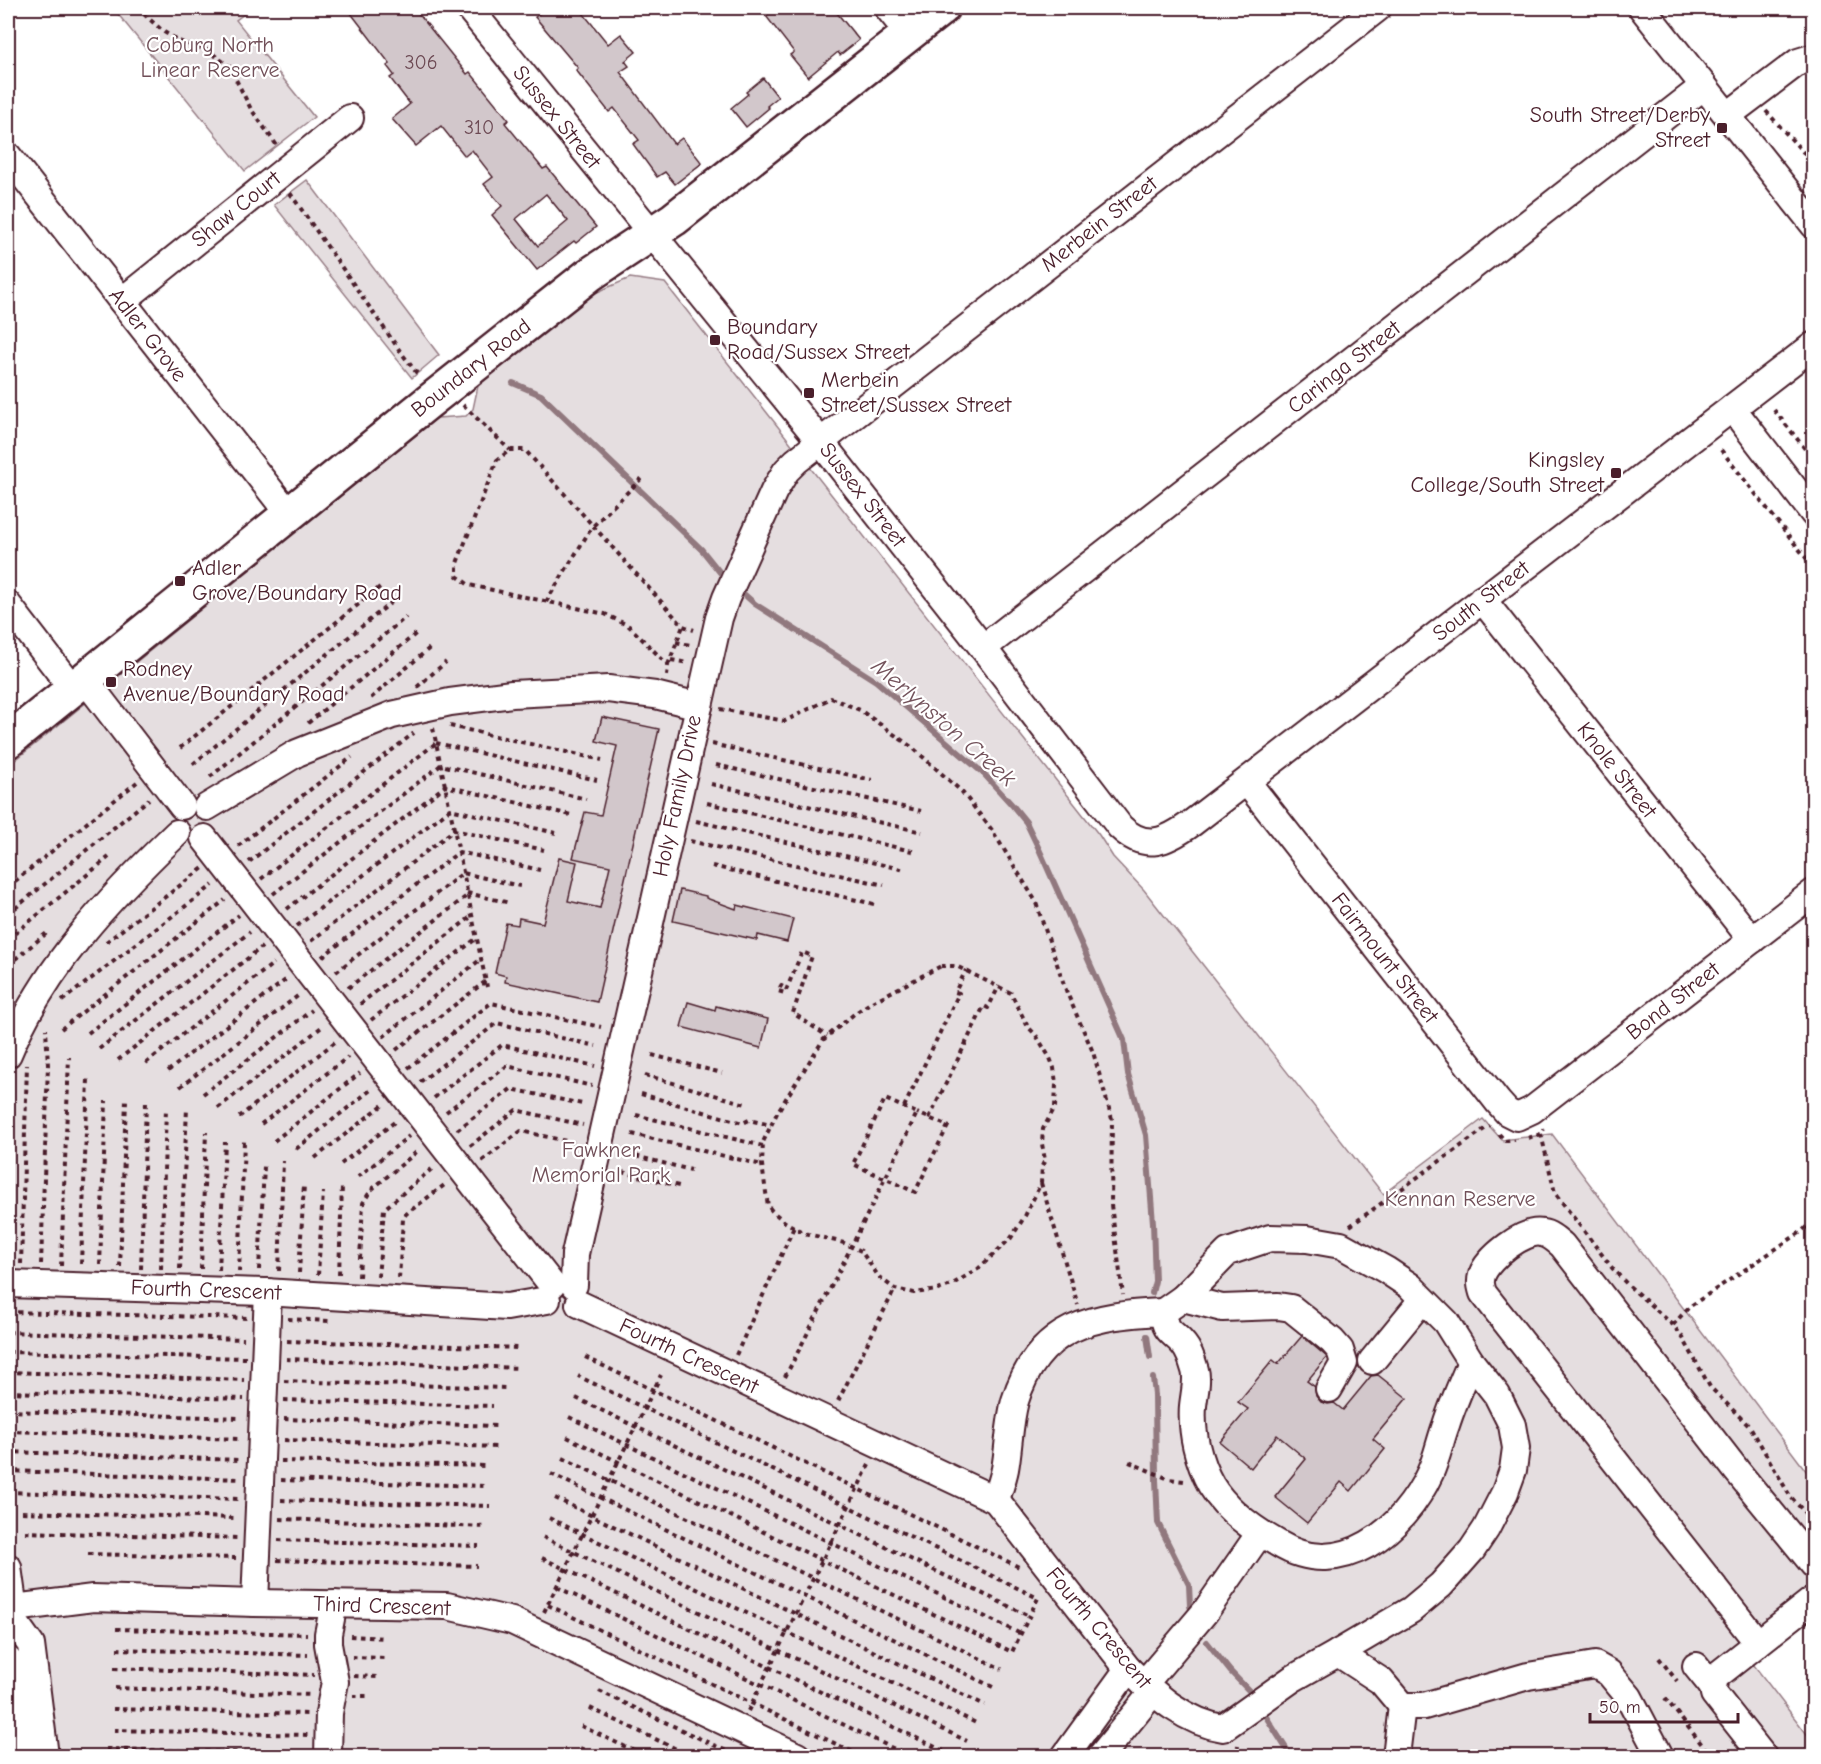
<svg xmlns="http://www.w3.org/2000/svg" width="1821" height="1764" viewBox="0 0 1821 1764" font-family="'Comic Neue',sans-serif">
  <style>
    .green { fill: #e5dee0; stroke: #987e86; stroke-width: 1.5 }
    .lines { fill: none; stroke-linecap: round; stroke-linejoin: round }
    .stream { stroke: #91787e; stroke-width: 6 }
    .building { fill: #d2c7cb; stroke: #4a1f2b; stroke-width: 1.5; fill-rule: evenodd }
    .minor-casing { stroke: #4a1f2b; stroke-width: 30 }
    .major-casing { stroke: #4a1f2b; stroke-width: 38 }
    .path { stroke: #4a1f2b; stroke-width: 4; stroke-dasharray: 4.5 4.5; stroke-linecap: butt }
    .minor { stroke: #fff; stroke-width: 26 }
    .major { stroke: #fff; stroke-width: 33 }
    .poi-dot { fill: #4a1f2b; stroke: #fff; stroke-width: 2 }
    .labels { text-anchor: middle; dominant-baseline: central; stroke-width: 4.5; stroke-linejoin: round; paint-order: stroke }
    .number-label { font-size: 20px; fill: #6c4953 }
    .park-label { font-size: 22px; fill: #714f58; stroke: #fff }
    .poi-label { font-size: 22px; fill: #4a1f2b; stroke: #fff; text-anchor: start }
    .street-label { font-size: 22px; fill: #4a1f2b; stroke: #fff }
    .water-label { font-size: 24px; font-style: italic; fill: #74535c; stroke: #fff }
  </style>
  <rect width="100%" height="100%" fill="#fff"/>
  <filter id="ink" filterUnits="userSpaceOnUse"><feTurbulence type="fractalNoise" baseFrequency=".0167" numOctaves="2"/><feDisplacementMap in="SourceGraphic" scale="12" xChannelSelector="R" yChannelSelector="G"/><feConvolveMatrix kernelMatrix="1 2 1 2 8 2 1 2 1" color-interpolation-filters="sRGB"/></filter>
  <g filter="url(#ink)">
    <g class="green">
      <path d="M 113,8 L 252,8 L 236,20 L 314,117 L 245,171 Z"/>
      <path d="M 307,180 L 439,355 L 412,378 L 274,205 Z"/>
      <path d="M 630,278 L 665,283 L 1099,835 L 1113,857 L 1144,890 L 1383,1194 L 1483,1119 L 1502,1140 L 1552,1134 L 1813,1480 L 1813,1618 L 1753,1664 L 1813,1742 L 1813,1756 L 8,1756 L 8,766 L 437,418 L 466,416 L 473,409 L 479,381 L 576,305 L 595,293 Z"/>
    </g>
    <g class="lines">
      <g class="stream">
        <path d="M 513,383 L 541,395 L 702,550 L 726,580"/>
        <path d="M 737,588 L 755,604 L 876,681 L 984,774 L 1013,806 L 1026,822 L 1039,849 L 1124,1040 L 1128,1074 L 1146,1135 L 1153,1223 L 1155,1281 L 1152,1293"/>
        <path d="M 1147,1336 L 1150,1357"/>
        <path d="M 1153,1378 L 1155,1395 L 1156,1480 L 1158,1523 L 1189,1585 L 1190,1606"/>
        <path d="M 1207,1642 L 1230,1671 L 1255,1697"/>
        <path d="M 1261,1709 L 1291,1756"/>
      </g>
    </g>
    <g class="building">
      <path d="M 347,8 L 414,8 L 467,74 L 470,72 L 509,120 L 505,123 L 543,169 L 547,167 L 596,227 L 576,243 L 574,241 L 537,270 L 492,215 L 502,206 L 484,184 L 493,177 L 472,150 L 465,156 L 441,126 L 416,146 L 392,119 L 410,104 L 390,78 L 394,75 L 387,66 L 390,64 ZM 546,194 L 568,221 L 538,246 L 516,219 Z"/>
      <path d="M 547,8 L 579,8 L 608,44 L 621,34 L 636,52 L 625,61 L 629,66 L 620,72 L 674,144 L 682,138 L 702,163 L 675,184 L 665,172 L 657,177 L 633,144 L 639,140 L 614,108 L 609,112 L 576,70 L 578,68 L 535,17 Z"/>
      <path d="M 777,8 L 833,8 L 859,40 L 840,55 L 838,52 L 808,77 L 790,55 L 794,52 L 766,16 Z"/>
      <path d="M 763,78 L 778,97 L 767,106 L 769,108 L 746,127 L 731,108 L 748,94 L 746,92 Z"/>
      <path d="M 602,717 L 659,729 L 597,1002 L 505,982 L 506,976 L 495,973 L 506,923 L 518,925 L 519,918 L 543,923 L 559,858 L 577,862 L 568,901 L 600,908 L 610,866 L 573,858 L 585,812 L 601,815 L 617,746 L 596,741 Z"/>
      <path d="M 680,890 L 706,896 L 706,898 L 736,909 L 737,905 L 793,919 L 787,942 L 758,935 L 757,940 L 673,921 Z"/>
      <path d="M 688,1002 L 715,1010 L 716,1006 L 768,1019 L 761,1048 L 681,1027 Z"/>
      <path d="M 1302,1336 L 1327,1357 L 1307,1381 L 1315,1387 L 1316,1396 L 1321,1402 L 1328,1404 L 1334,1403 L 1343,1410 L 1371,1376 L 1378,1375 L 1407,1398 L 1373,1439 L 1385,1449 L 1351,1491 L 1341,1482 L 1307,1523 L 1275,1497 L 1306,1459 L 1277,1435 L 1251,1468 L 1220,1442 L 1248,1409 L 1238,1402 L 1273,1360 L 1278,1364 Z"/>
    </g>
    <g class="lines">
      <g class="minor-casing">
        <g id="minor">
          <path d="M 469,8 L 820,441 L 983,648 L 1120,827 C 1146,852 1167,841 1192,823 L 1814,345"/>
          <path d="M 888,8 L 909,34"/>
          <path d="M 1642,8 L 1814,225"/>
          <path d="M 1728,115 L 1798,62 L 1814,57"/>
          <path d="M 8,156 L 289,514"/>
          <path d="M 122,301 L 350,118"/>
          <path d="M 1732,408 L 1814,514"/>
          <path d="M 1482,599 L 1752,940"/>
          <path d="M 8,605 L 72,688"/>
          <path d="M 983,648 L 1704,86"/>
          <path d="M 84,678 L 182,806"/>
          <path d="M 699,706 L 719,618 L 726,598 L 774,491 L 786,471 L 796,461 L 1378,8"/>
          <path d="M 1247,782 L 1498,1102 L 1507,1112 L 1517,1117 L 1532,1110 L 1814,892"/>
          <path d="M 207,807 L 297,753 L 392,715 L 450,702 L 512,694 L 608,689 L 655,695 L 699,706 L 575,1254 L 574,1285"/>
          <path d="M 204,838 L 552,1285"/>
          <path d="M 8,1054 C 44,967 110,897 177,833"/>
          <path d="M 8,1284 L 265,1292 L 507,1307 L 547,1300"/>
          <path d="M 1183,1298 L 1222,1308 L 1278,1306 L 1291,1308 L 1332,1341 L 1340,1350 L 1344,1363 L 1329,1389"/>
          <path d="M 579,1304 L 996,1500 L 1128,1669 C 1156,1695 1184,1722 1223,1728 L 1292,1679 L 1338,1653 L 1381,1681 L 1402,1706 L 1424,1706 L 1528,1676 L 1595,1665 L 1609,1673 L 1629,1697 L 1660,1756"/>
          <path d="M 1163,1312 L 1183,1298 L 1228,1252 L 1270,1238 L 1307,1239 L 1341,1245 L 1386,1270 L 1410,1286 L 1446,1322 L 1471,1362 L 1497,1395 L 1512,1425 L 1516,1448 L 1513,1470 L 1505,1492 L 1486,1529 L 1472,1550 L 1441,1585 L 1411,1610 L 1338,1653"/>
          <path d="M 1372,1361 L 1422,1300"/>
          <path d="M 996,1500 C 999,1490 1003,1479 1005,1469 C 1009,1447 1009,1423 1015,1401 C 1038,1325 1093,1315 1163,1312 C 1166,1335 1172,1330 1184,1345 C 1189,1351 1193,1363 1195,1370 C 1198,1380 1194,1395 1193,1406 C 1191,1432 1198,1462 1211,1485 C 1226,1510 1254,1530 1279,1544 C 1341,1582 1404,1530 1430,1473 C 1437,1458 1440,1441 1446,1425 C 1453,1403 1462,1383 1471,1362"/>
          <path d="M 8,1567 L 16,1624 L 31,1645 L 45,1756"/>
          <path d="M 255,1603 L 268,1292"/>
          <path d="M 8,1611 L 14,1608 L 93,1598 L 255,1603 L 447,1606 L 512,1621 L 797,1756"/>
          <path d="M 1758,1643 L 1483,1293 C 1481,1286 1480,1282 1482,1275 C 1488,1258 1524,1229 1542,1233 C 1550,1234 1556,1240 1562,1245 L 1737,1471 L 1814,1565"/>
          <path d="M 8,1660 L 23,1756"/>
          <path d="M 1696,1666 L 1713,1687"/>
          <path d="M 1144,1684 L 1205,1612 L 1260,1533"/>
          <path d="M 328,1756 L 329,1713 L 335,1682 L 328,1644 L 328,1634 L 334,1604"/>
          <path d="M 1065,1756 L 1128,1669"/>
          <path d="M 1101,1756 L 1153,1692"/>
          <path d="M 1396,1756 L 1402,1706"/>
          <path d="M 1763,1756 L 1714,1694 L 1713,1687 L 1715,1677 L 1814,1599"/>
        </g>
      </g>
      <g class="major-casing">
        <path id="major" d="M 8,741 L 427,403 L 589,275 L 674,219 L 942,8"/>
      </g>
      <g class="path">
        <path d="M 137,8 L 164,32 L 181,42 L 209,51 L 229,66 L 251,109 L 278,147"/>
        <path d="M 1766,111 L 1803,152 L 1814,160"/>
        <path d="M 290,193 L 400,351 L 419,376"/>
        <path d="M 463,405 L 510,450"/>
        <path d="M 1774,410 L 1814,460"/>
        <path d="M 1721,450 L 1814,568"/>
        <path d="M 546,602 L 592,527 L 644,476"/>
        <path d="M 676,642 L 690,645"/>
        <path d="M 671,660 L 688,663"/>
        <path d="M 668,665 L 683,626"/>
        <path d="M 667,676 L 668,665 L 629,626 L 605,614 L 469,585 L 457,576 L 457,563 L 497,460 L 510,450 L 525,450 L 683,626 L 694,630"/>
        <path d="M 417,687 L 446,662"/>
        <path d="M 371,698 L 432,646"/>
        <path d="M 720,709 L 785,721 L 831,698 L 860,710 L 913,748 L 962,792 L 992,830 L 1035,900 L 1067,993 L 1093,1052 L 1112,1119 L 1111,1205 L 1123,1295"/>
        <path d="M 308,723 L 418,632"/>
        <path d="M 450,726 L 602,760"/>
        <path d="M 433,728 L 487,987"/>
        <path d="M 436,743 L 597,780"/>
        <path d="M 712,744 L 872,780"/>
        <path d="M 180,748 L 380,587"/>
        <path d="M 193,764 L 393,601"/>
        <path d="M 716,765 L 921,811"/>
        <path d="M 210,777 L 406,617"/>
        <path d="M 711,784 L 922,832"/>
        <path d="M 707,803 L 916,852"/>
        <path d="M 696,821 L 905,870"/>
        <path d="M 690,841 L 884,885"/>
        <path d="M 238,846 L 352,757"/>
        <path d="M 249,862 L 414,733"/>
        <path d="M 712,866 L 878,905"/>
        <path d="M 261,879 L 436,743"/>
        <path d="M 8,887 L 137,782"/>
        <path d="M 467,893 L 510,903"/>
        <path d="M 273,894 L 441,765 L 586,799"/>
        <path d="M 287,909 L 445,786 L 571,815"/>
        <path d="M 8,914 L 149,799"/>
        <path d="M 297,926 L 450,809 L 556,833"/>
        <path d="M 8,939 L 109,857"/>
        <path d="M 311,941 L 454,830 L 544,850"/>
        <path d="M 106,942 L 203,868"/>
        <path d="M 322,957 L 459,852 L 540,870"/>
        <path d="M 8,965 L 48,932"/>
        <path d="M 941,966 L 956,966 L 1011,993 L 1028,1027 L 1036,1035 L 1050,1058 L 1054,1068 L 1056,1084 L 1055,1107 L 1043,1129 L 1042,1144 L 1045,1160 L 1042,1166 L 1041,1183 L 1025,1216 L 1011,1238 L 978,1269 L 951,1285 L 938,1290 L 914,1293 L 895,1289 L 879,1277 L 861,1251 L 844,1243 L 804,1233 L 785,1222 L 772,1211 L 768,1206 L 762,1165 L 763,1142 L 778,1111 L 823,1040 L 854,1014 L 870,1003 Z"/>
        <path d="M 336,972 L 463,873 L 520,886"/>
        <path d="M 782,984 L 778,991 L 785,993 L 802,952 L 812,956 L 793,1013 L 827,1036"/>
        <path d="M 348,988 L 468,895"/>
        <path d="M 8,991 L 12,987"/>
        <path d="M 62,1001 L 213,885"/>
        <path d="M 360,1004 L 472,916"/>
        <path d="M 371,1020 L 477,938"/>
        <path d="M 61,1029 L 225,900"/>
        <path d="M 88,1033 L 239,915"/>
        <path d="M 383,1037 L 481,959"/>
        <path d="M 99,1049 L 250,932"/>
        <path d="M 396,1050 L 486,981"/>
        <path d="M 652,1055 L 722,1073"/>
        <path d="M 118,1060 L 262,947"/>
        <path d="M 146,1063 L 274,963"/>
        <path d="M 408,1068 L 491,1003 L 601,1027"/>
        <path d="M 168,1071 L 288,978"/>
        <path d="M 645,1075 L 746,1104"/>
        <path d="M 420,1082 L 497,1023 L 596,1046"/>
        <path d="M 180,1087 L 299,995"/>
        <path d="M 203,1094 L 312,1010"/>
        <path d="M 641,1094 L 743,1123 L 749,1120 L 771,1125"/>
        <path d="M 434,1098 L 502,1045 L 595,1066"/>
        <path d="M 904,1107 L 959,993 L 955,992 L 966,970"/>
        <path d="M 218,1108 L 323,1026"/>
        <path d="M 446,1112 L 507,1066 L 592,1086"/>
        <path d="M 636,1115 L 763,1146"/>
        <path d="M 239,1117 L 335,1042"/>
        <path d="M 929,1118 L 984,1006 L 988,1008 L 999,986"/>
        <path d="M 261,1124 L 348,1057"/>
        <path d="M 457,1130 L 511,1089 L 582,1104"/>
        <path d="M 632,1134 L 762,1165"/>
        <path d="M 1499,1134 L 1505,1141 L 1515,1140"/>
        <path d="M 1541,1134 L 1555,1193 L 1613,1269 L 1627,1284 L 1673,1325 L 1683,1338 L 1710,1387 L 1751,1428 L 1790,1496 L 1814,1523"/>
        <path d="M 1528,1138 L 1541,1134 L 1544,1129"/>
        <path d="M 274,1141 L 360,1073"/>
        <path d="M 470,1146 L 516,1110 L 583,1125"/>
        <path d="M 296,1149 L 373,1088"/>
        <path d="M 627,1154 L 691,1170"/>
        <path d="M 315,1158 L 384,1104"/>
        <path d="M 482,1161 L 521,1131 L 575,1143"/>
        <path d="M 341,1164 L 397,1120"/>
        <path d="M 622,1172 L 679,1186"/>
        <path d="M 358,1177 L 409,1136"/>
        <path d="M 1041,1183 L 1078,1305"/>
        <path d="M 1350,1226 L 1490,1125"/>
        <path d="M 21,1264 L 27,1065"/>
        <path d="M 41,1264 L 48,1065 L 46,1029"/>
        <path d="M 81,1264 L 88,1079"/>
        <path d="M 100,1265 L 106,1101"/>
        <path d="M 61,1266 L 69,1057"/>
        <path d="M 120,1267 L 126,1100"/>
        <path d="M 141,1269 L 146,1101"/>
        <path d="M 161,1269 L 166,1108"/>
        <path d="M 180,1269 L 187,1108"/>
        <path d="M 201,1269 L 206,1132"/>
        <path d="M 219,1270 L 225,1142"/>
        <path d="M 259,1270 L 264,1166"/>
        <path d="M 279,1271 L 283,1161"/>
        <path d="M 239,1272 L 244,1141"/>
        <path d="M 299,1273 L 304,1184"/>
        <path d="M 339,1274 L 342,1186"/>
        <path d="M 318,1275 L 323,1192"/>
        <path d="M 359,1277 L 363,1203 L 371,1190 L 419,1150"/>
        <path d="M 378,1277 L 384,1209 L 434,1167"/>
        <path d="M 399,1278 L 403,1219 L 406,1214 L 447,1183"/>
        <path d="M 8,1312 L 247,1318"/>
        <path d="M 288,1319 L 331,1321"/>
        <path d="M 1673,1325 L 1689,1307 L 1801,1232 L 1814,1220"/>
        <path d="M 8,1332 L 244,1339"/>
        <path d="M 287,1341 L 520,1348"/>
        <path d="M 8,1352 L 246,1358"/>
        <path d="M 736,1355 L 794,1227"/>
        <path d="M 585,1357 L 1019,1567"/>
        <path d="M 286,1359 L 519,1368"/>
        <path d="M 8,1372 L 244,1380"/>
        <path d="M 785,1377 C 830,1290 874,1202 917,1113 L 885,1099 L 853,1164 L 915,1192 L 948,1126 L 917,1113"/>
        <path d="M 284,1381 L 505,1388"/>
        <path d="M 8,1392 L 244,1399"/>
        <path d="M 576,1398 L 1029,1616"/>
        <path d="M 284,1400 L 493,1406"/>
        <path d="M 838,1401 L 895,1289"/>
        <path d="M 8,1411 L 241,1418"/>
        <path d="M 569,1417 L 1021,1634"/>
        <path d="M 284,1419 L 497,1426"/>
        <path d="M 8,1431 L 240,1439"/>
        <path d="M 567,1437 L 1012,1652 L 1038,1598 L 578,1376"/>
        <path d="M 284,1440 L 499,1447"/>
        <path d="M 8,1452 L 240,1460"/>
        <path d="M 563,1458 L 1002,1669"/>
        <path d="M 281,1461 L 487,1466"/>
        <path d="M 1129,1462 L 1169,1479 L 1184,1481"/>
        <path d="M 8,1471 L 241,1479"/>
        <path d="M 551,1474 L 993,1687"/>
        <path d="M 281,1480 L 486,1486"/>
        <path d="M 8,1492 L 238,1499"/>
        <path d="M 555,1498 L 985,1705"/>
        <path d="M 281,1500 L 490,1506"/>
        <path d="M 22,1512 L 236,1518"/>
        <path d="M 549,1518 L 976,1723"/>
        <path d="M 280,1519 L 486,1527"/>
        <path d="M 25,1532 L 237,1538"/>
        <path d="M 543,1537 L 967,1741"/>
        <path d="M 278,1540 L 479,1546"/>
        <path d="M 88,1554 L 236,1558"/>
        <path d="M 542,1558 L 954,1756"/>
        <path d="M 277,1560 L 477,1566"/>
        <path d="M 557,1587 L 909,1756"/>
        <path d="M 548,1605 L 861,1756"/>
        <path d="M 544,1612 L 661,1375"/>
        <path d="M 116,1629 L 307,1634"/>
        <path d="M 350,1636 L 385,1638"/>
        <path d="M 117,1649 L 308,1655"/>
        <path d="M 352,1657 L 384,1658"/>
        <path d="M 1659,1658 L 1677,1681"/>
        <path d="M 114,1668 L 314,1675"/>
        <path d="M 354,1676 L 378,1677"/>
        <path d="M 115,1688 L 312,1695"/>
        <path d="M 599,1691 L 737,1756"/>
        <path d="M 353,1696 L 369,1696"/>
        <path d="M 1665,1698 L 1711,1756"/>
        <path d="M 590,1708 L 691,1756"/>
        <path d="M 113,1709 L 307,1714"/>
        <path d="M 748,1711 L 869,1465"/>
        <path d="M 581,1726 L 645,1756"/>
        <path d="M 114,1730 L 308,1735"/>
        <path d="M 580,1748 L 599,1756"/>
        <path d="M 106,1749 L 306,1754"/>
        <path d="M 726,1756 L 730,1748"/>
        <path d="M 1237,1756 L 1238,1745"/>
      </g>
      <use href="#minor" class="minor"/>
      <use href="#major" class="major"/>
    </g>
  </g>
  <g class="poi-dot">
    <rect x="1716" y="122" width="12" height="12" rx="3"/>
    <rect x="709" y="334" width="12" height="12" rx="3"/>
    <rect x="803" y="387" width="12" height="12" rx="3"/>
    <rect x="1610" y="467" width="12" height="12" rx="3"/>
    <rect x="174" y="575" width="12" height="12" rx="3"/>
    <rect x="105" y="676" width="12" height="12" rx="3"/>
  </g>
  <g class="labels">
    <g class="number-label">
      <text x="421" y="62">306</text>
      <text x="479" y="127">310</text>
    </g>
    <g class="park-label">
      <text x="210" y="45">Coburg North<tspan x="210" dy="25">Linear Reserve</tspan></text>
      <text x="601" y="1150">Fawkner<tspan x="601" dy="25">Memorial Park</tspan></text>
      <text x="1460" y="1199">Kennan Reserve</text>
    </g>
    <g class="poi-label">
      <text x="1710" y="115" text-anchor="end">South Street/Derby<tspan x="1710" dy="25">Street</tspan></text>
      <text x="727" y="327">Boundary<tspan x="727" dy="25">Road/Sussex Street</tspan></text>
      <text x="821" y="380">Merbein<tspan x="821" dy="25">Street/Sussex Street</tspan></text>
      <text x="1604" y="460" text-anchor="end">Kingsley<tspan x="1604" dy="25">College/South Street</tspan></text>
      <text x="192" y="568">Adler<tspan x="192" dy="25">Grove/Boundary Road</tspan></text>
      <text x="123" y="669">Rodney<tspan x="123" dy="25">Avenue/Boundary Road</tspan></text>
    </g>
    <g class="street-label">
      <text transform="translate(557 117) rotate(51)">Sussex Street</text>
      <text transform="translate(236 209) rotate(-39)">Shaw Court</text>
      <text transform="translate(1099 224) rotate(-38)">Merbein Street</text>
      <text transform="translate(148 335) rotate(52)">Adler Grove</text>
      <text transform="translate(1344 367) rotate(-38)">Caringa Street</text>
      <text transform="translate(471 368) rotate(-38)">Boundary Road</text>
      <text transform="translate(863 495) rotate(52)">Sussex Street</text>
      <text transform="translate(1481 601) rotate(-38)">South Street</text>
      <text transform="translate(1617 770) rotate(52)">Knole Street</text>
      <text transform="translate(677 796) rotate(-78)">Holy Family Drive</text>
      <text transform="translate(1385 958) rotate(52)">Fairmount Street</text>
      <text transform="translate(1673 1001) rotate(-38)">Bond Street</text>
      <text transform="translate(206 1290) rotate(2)">Fourth Crescent</text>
      <text transform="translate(689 1356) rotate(25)">Fourth Crescent</text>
      <text transform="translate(382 1606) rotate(2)">Third Crescent</text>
      <text transform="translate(1099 1628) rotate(50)">Fourth Crescent</text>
    </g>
    <g class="water-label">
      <text transform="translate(944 722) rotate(41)">Merlynston Creek</text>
    </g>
  </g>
  <rect width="1821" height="1764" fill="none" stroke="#fff" stroke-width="30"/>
  <rect x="15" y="15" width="1791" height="1734" fill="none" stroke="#4a1f2b" stroke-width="2" filter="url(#ink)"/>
  <path d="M1590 1713v9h148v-9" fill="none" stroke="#4a1f2b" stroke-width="3"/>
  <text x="1599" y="1713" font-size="18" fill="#4a1f2b" stroke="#ffffff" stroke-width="4.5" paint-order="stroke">50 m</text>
</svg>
